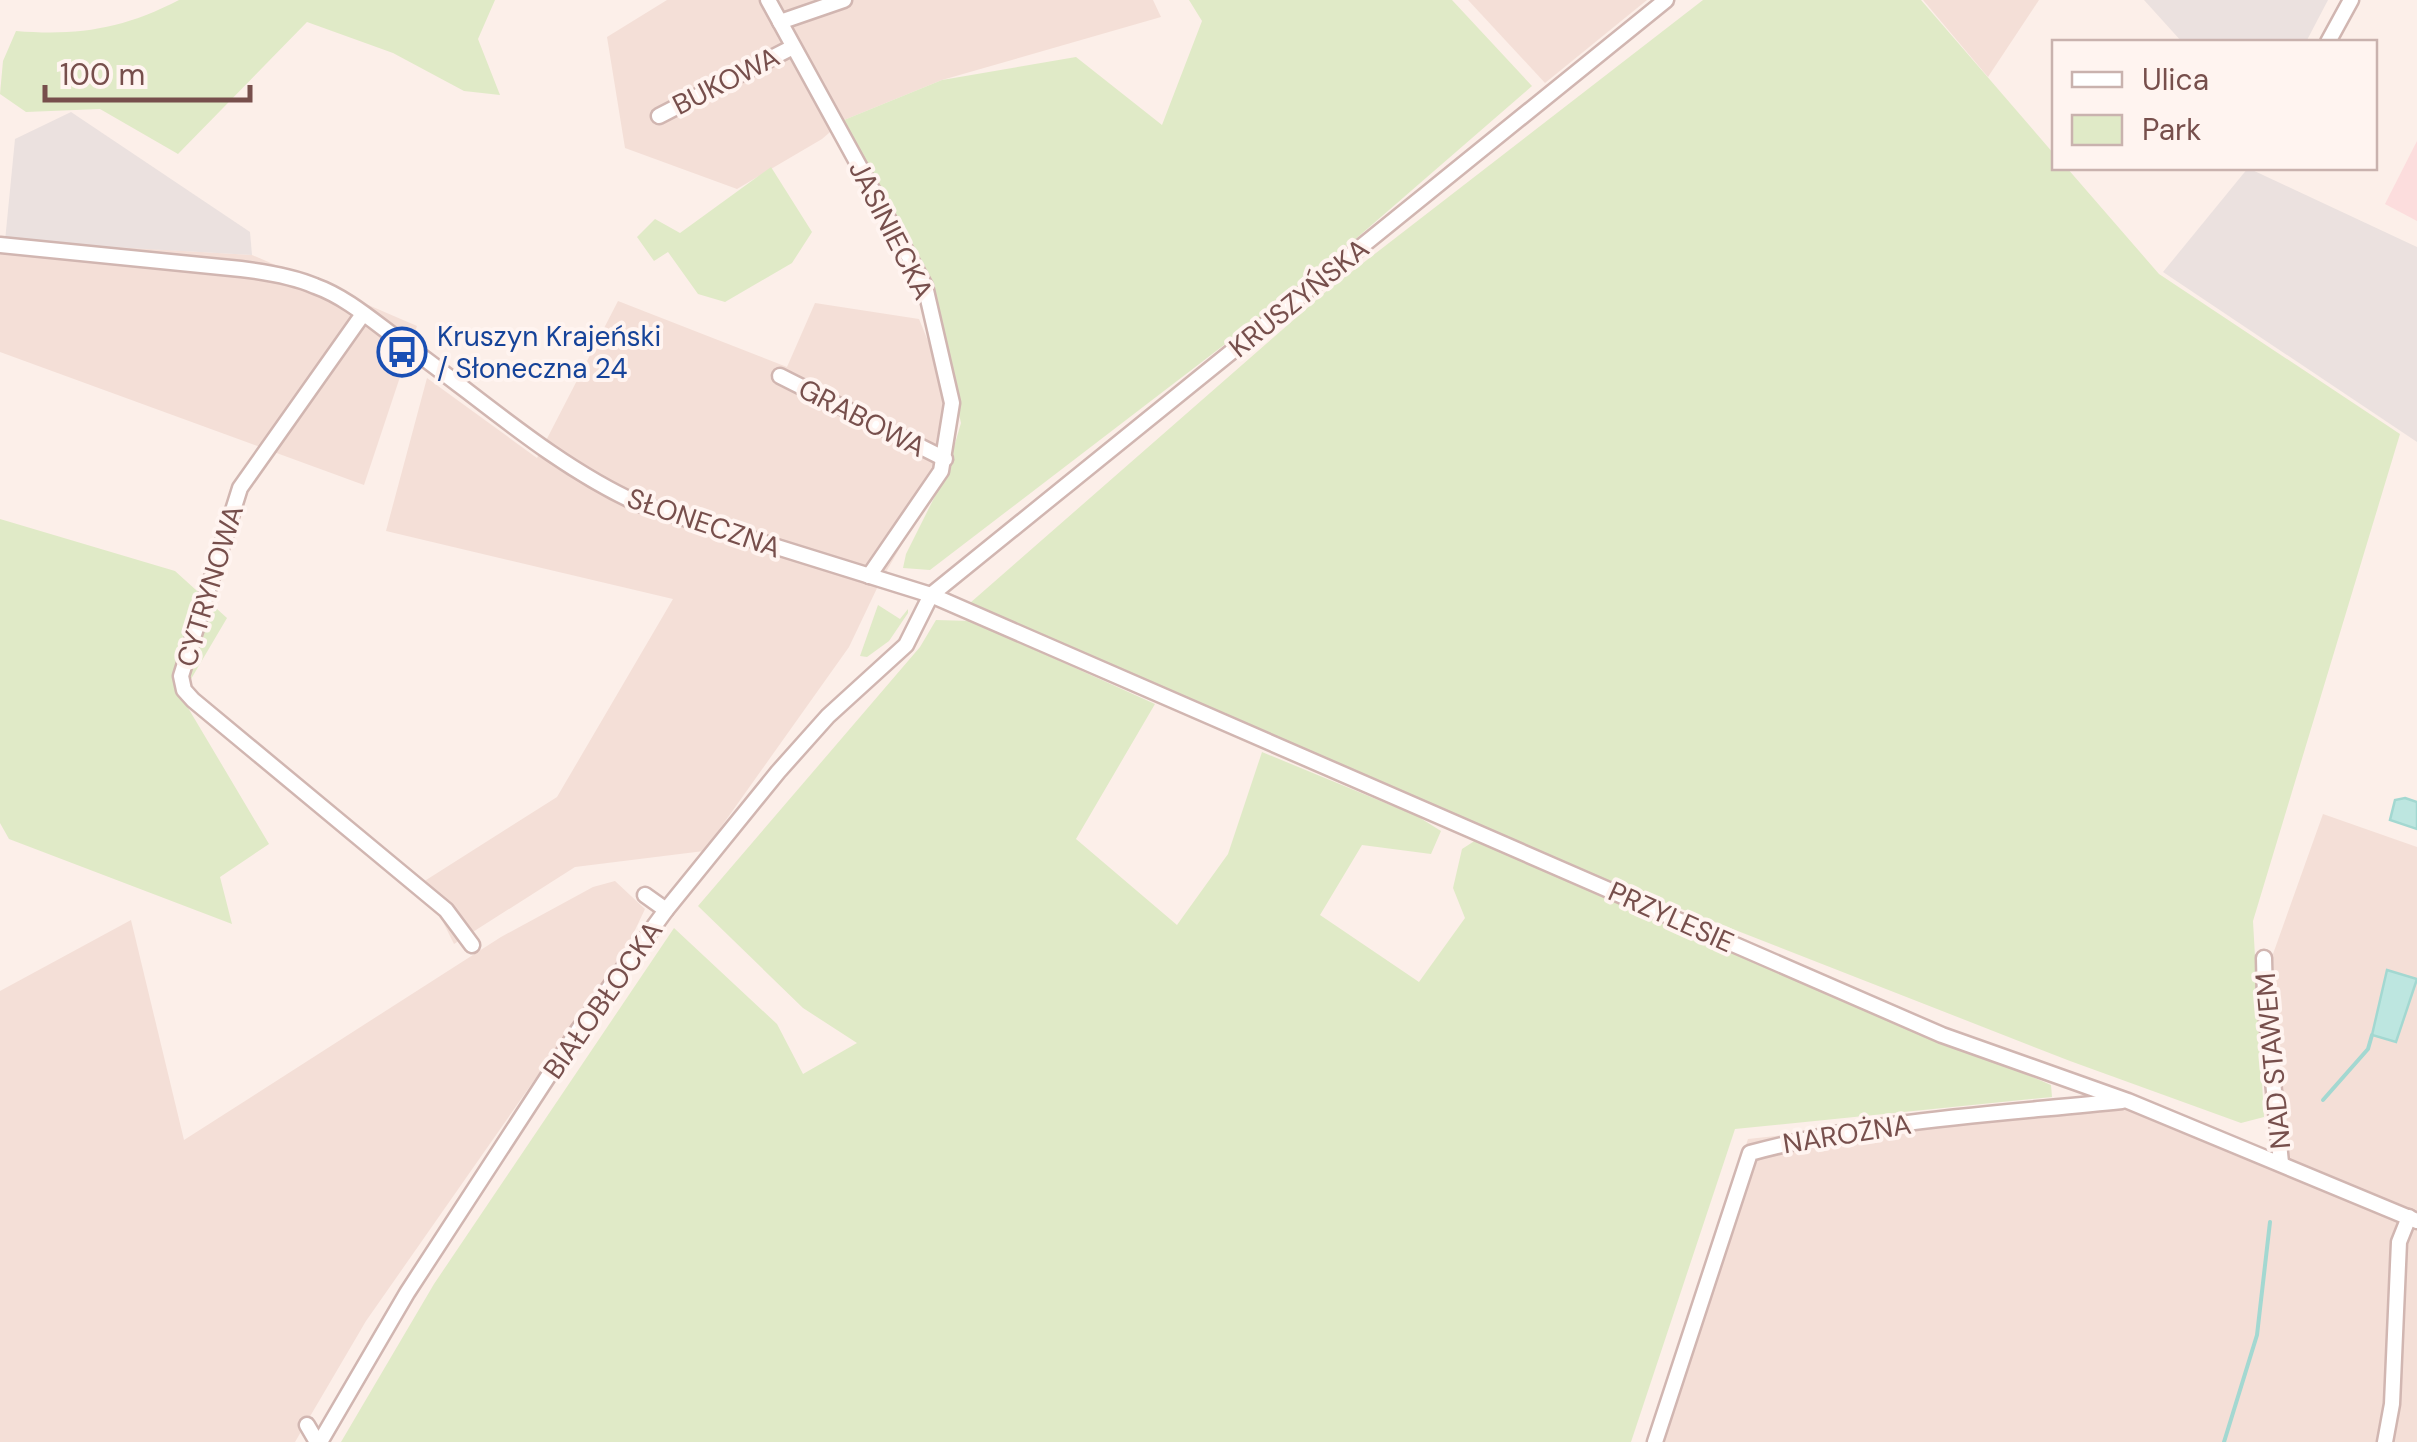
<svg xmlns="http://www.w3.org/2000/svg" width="2417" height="1442" viewBox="0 0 2417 1442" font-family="'DM Sans',sans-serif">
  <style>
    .residential { fill: #f4dfd7 }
    .commercial { fill: #fcdddd }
    .industrial { fill: #ebe1df }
    .green { fill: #e0eac7 }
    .water { fill: #bde6e0; stroke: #a3d8d1; stroke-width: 2.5 }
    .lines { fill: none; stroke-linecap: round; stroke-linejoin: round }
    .stream { stroke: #a3d8d1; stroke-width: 4 }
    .minor-casing { stroke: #d1b6b1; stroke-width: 19 }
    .minor { stroke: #fff; stroke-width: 14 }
    .labels { text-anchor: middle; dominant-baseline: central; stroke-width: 8; stroke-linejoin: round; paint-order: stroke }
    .street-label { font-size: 28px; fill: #774f4c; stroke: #fff4f0 }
    .transit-label { font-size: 28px; fill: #164399; stroke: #fff4f0; text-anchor: start }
  </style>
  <rect width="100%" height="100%" fill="#fcefe9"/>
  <g class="residential">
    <path d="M 667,0 L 1153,0 L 1161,17 L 942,80 L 844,120 L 822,139 L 737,189 L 625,148 L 607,37 Z"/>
    <path d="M 1468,0 L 1647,0 L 1545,83 Z"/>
    <path d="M 1923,0 L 2039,0 L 1988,77 Z"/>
    <path d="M 0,240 L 252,255 L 417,326 L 364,485 L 0,352 Z"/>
    <path d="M 618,301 L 787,367 L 815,303 L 919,319 L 958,414 L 950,454 L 944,472 L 879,584 L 849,647 L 704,851 L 575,867 L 454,944 L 423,882 L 557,797 L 673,599 L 386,531 L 427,378 L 537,458 Z"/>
    <path d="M 2323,814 L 2417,847 L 2417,1442 L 1646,1442 L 1748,1139 L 2138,1097 L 2285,1157 L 2273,954 Z"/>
    <path d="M 615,881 L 645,909 L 626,949 L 366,1321 L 295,1442 L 0,1442 L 0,991 L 131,920 L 184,1140 L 501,937 L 593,887 Z"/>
  </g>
  <path class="commercial" d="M 2417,141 L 2417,221 L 2385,204 Z"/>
  <g class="industrial">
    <path d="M 2144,0 L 2328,0 L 2306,42 L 2182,42 Z"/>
    <path d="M 71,112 L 250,232 L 252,255 L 5,241 L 15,139 Z"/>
    <path d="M 2248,168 L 2417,247 L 2417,442 L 2163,272 Z"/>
  </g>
  <g class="green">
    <path d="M 179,0 L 495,0 L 478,39 L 500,95 L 464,91 L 393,53 L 307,22 L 178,154 L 100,109 L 26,112 L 0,94 L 3,61 L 16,31 C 78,36 123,29 179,0 Z"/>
    <path d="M 1189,0 L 1452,0 L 1532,86 L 1306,282 L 1323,294 L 1703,0 L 1921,0 L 2054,154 L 2054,168 L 2067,168 L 2159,274 L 2400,434 L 2253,921 L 2264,1117 L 2241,1123 L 2070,1061 L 1551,858 L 1547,867 L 2051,1085 L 2052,1097 L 1735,1129 L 1631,1442 L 341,1442 L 434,1284 L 674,928 L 777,1024 L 803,1074 L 857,1043 L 803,1008 L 698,906 L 920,647 L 936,620 L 971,621 L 1155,704 L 1076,839 L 1177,925 L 1228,854 L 1262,752 L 1417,816 L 1441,831 L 1431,854 L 1362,845 L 1320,915 L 1419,982 L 1465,918 L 1453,888 L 1462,849 L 1476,840 L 1543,866 L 1548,857 L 970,603 L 1322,295 L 1305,283 L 930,570 L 903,568 L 906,554 L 946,474 L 961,423 L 929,283 L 844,120 L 942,80 L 1076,57 L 1162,125 L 1202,21 Z"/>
    <path d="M 771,167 L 812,232 L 792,263 L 725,302 L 698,294 L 668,252 L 654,261 L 637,237 L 655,219 L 680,233 Z"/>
    <path d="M 0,519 L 175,571 L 227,618 L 181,696 L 269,844 L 220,877 L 232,924 L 9,839 L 0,823 Z"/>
    <path d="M 878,605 L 900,619 L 908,609 L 908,613 L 889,641 L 867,657 L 860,656 Z"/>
  </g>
  <g class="water">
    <path d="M 2405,798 L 2417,802 L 2417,829 L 2390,820 L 2395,800 Z"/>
    <path d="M 2387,970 L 2417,979 L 2396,1042 L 2372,1035 Z"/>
  </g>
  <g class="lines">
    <g class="stream">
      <path d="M 2323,1100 L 2368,1049 L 2372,1035"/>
      <path d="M 2224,1442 L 2257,1335 L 2270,1222"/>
    </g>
    <g class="minor-casing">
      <g id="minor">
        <path d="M 768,0 L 925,286 L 952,403 L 941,471 L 869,576"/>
        <path d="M 780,22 L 844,0"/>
        <path d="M 2328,42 L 2351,0"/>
        <path d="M 659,116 L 793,47"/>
        <path d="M 0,245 L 241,269 C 266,272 292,276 315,286 C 346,297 373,321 399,340 C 478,396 551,464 639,504 L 931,595 L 1942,1035 L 2128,1101 L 2417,1221"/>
        <path d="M 363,314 L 240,488 L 181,676 L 184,690 L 193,700 L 446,910 L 472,945"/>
        <path d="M 780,376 L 945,459"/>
        <path d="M 645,895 L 666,910"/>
        <path d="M 2264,958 L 2265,999 L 2281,1163"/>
        <path d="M 307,1425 L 317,1442"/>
        <path d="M 320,1442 L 407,1293 L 579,1029 L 666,910 L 778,772 L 828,716 L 906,645 L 931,595 L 1666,0"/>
        <path d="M 1655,1442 L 1750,1153 C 1871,1120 1998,1114 2122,1101"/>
        <path d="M 2385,1442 L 2392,1404 L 2399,1242 L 2409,1217"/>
      </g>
    </g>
    <use href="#minor" class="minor"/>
  </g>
  <defs>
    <g id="bus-ring" transform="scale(2.5)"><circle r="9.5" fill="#fff4f0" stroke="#1a4fb4" stroke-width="1.5"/><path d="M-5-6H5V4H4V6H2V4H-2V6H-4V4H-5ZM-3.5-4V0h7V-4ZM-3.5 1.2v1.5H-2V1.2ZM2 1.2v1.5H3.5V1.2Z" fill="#1a4fb4"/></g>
  </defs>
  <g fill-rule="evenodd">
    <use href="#bus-ring" x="402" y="352"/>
  </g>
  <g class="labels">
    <g class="street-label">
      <text transform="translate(726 81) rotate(-27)">BUKOWA</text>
      <text transform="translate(891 230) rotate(63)">JASINIECKA</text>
      <text transform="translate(1299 298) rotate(-39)">KRUSZYŃSKA</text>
      <text transform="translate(862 418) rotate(27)">GRABOWA</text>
      <text transform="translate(704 523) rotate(19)">SŁONECZNA</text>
      <text transform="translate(210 586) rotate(-73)">CYTRYNOWA</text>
      <text transform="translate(1671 917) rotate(24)">PRZYLESIE</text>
      <text transform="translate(603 1000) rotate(-55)">BIAŁOBŁOCKA</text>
      <text transform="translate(2273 1061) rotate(-95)">NAD STAWEM</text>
      <text transform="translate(1847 1134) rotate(-9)">NAROŻNA</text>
    </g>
    <g class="transit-label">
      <text x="437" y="336">Kruszyn Krajeński<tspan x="437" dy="32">/ Słoneczna 24</tspan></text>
    </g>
  </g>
  <rect x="2052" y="40" width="325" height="130" fill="#fff4f0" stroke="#c9b2ae" stroke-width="2.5"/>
  <rect x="2072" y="72" width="50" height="15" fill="#ffffff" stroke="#c9b2ae" stroke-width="2.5"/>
  <text x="2142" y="90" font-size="30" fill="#774f4c">Ulica</text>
  <rect x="2072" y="115" width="50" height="30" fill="#e0eac7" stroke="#c9b2ae" stroke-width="2.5"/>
  <text x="2142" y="140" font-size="30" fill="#774f4c">Park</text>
  <path d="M45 85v15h205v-15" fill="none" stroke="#774f4c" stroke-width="5"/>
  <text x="60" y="85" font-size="30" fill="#774f4c" stroke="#fff4f0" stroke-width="8" paint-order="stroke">100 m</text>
</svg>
